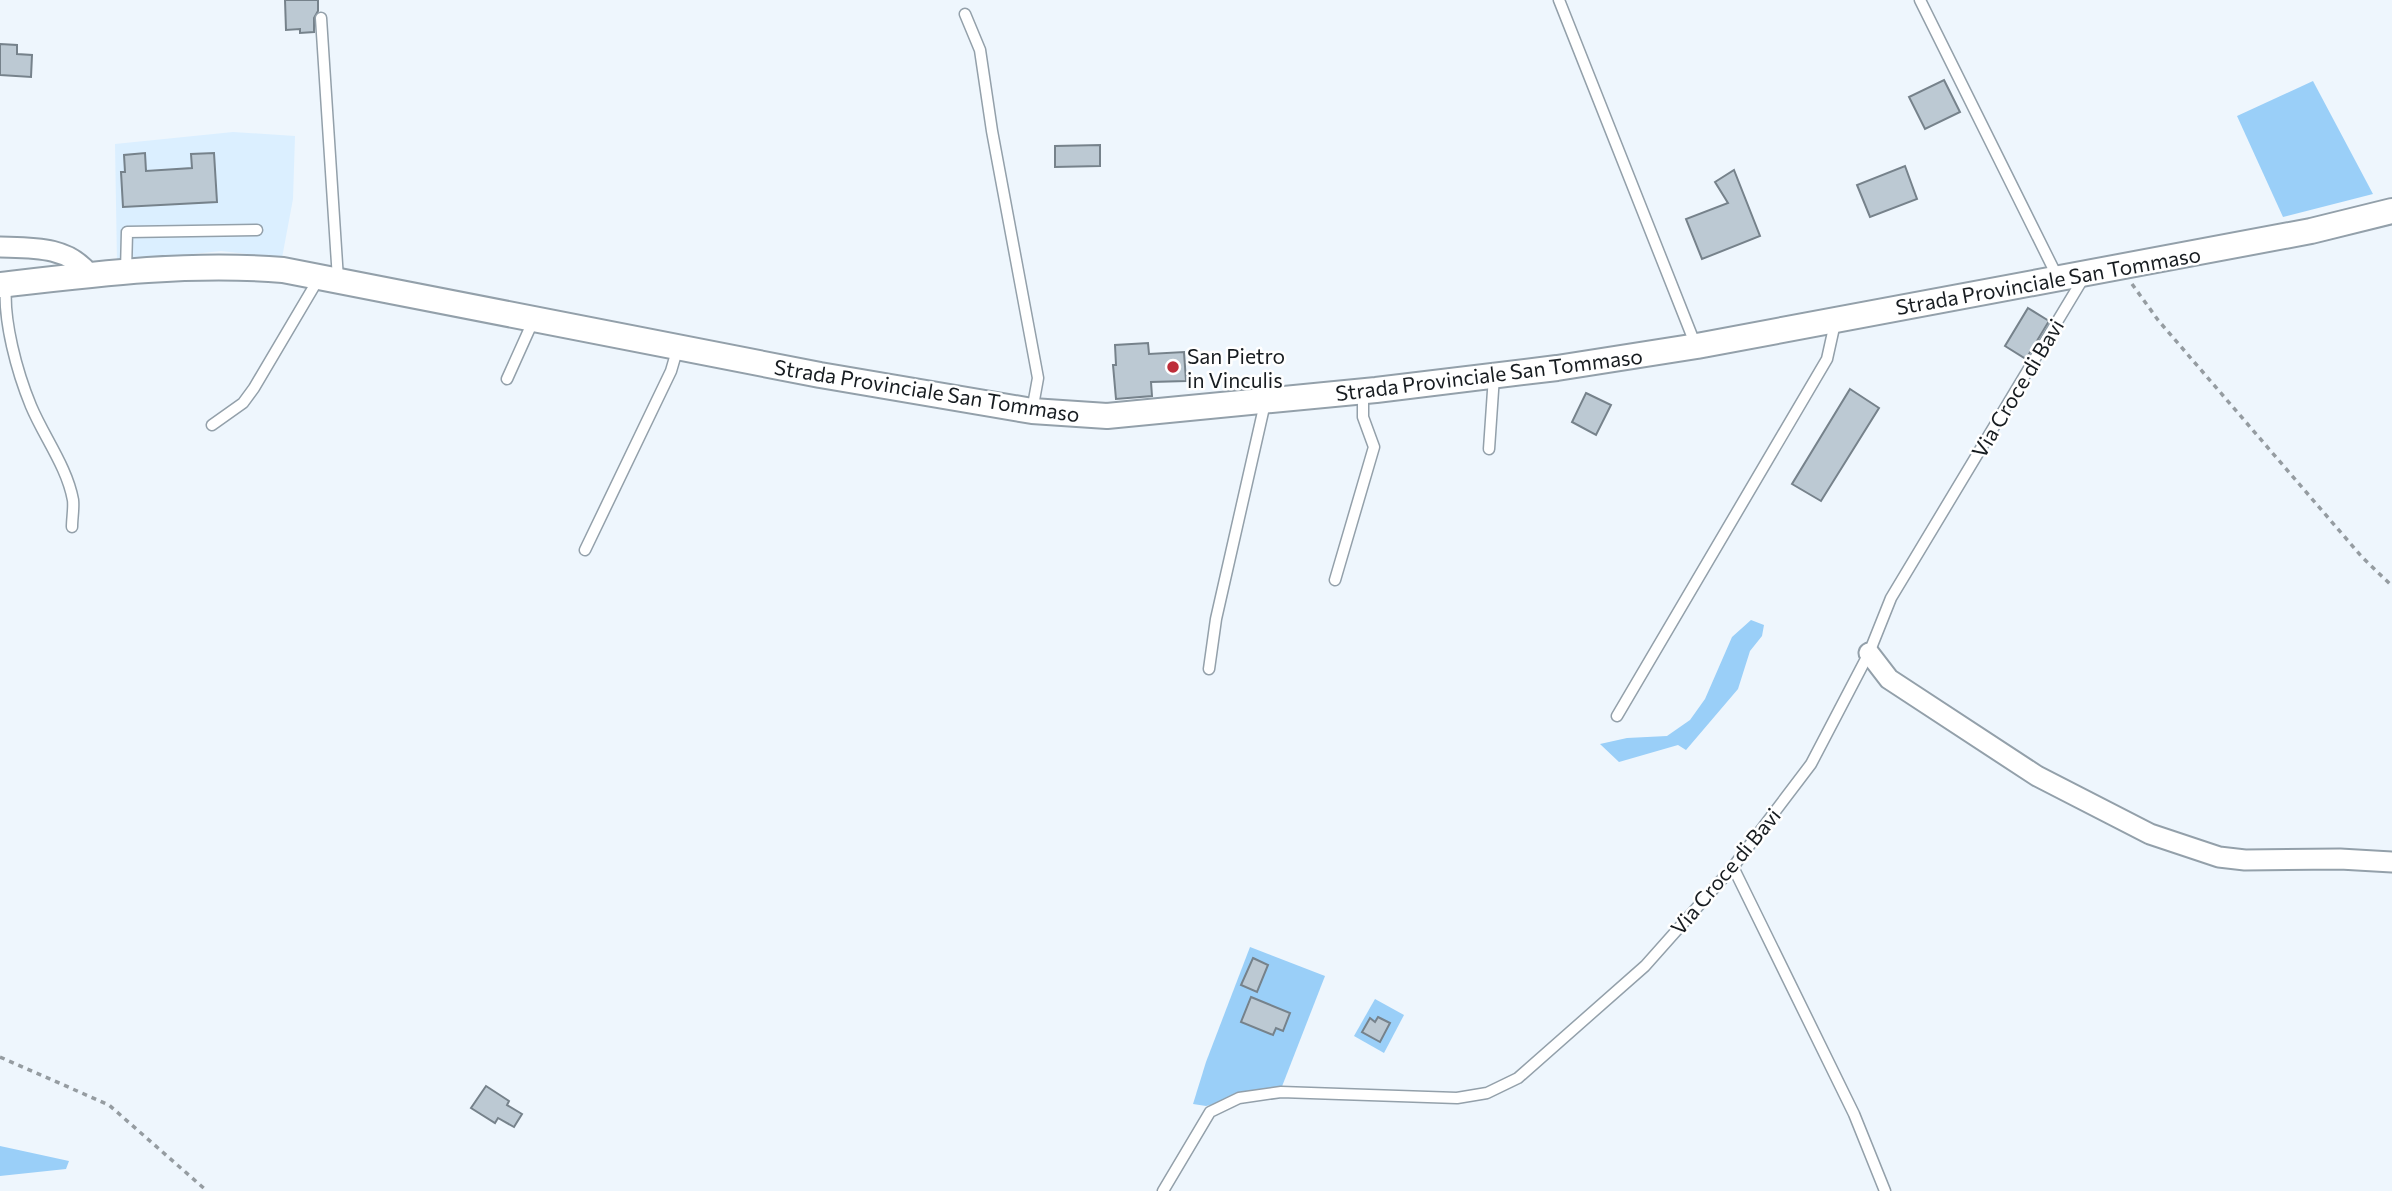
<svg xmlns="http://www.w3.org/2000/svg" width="2392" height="1191" viewBox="0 0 2392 1191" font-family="Commissioner,sans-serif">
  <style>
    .built { fill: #dbefff }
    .green { fill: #9acff8 }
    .building { fill: #bcc9d3; stroke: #76828b; stroke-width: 2 }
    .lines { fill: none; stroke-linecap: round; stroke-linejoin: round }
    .service-casing { stroke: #93a0aa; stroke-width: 13 }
    .minor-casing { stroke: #93a0aa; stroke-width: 23 }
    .tertiary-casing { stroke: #93a0aa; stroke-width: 28 }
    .path { stroke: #959ca1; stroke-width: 3.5; stroke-dasharray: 5 5; stroke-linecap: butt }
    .service { stroke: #fff; stroke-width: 10 }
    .minor { stroke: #fff; stroke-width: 19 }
    .tertiary { stroke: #fff; stroke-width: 24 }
    .poi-dot { fill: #bd2d39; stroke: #fff; stroke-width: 2.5 }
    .labels { text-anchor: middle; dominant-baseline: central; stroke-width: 5; stroke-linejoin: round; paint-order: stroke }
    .street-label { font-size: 21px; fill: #171c20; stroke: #fff }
    .poi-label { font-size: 21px; fill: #171c20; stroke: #fff; text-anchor: start }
  </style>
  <rect width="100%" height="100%" fill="#eef6fd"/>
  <path class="built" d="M 233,132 L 295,136 L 293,199 L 282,258 L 221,251 L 117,262 L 115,144 Z"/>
  <g class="green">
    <path d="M 2313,81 L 2373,194 L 2283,217 L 2237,116 Z"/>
    <path d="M 1751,620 L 1764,625 L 1762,636 L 1750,651 L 1738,689 L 1686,750 L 1678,745 L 1619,762 L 1600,744 L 1627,738 L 1667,736 L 1690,720 L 1705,699 L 1732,637 Z"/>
    <path d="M 1250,947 L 1325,976 L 1281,1089 L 1206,1106 L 1193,1104 L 1206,1062 Z"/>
    <path d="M 1375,999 L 1404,1015 L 1384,1053 L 1354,1036 Z"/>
    <path d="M 0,1146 L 69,1161 L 66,1169 L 0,1176 Z"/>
  </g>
  <g class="building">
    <path d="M 285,0 L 318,0 L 318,11 L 314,18 L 314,32 L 300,33 L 300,29 L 286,30 Z"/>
    <path d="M 0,44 L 17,45 L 17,54 L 32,55 L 31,77 L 0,75 Z"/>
    <path d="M 1944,80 L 1960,112 L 1925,129 L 1909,97 Z"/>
    <path d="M 1100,145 L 1100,166 L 1055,167 L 1055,146 Z"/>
    <path d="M 145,153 L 146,171 L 192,168 L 191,154 L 214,153 L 217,202 L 123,207 L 121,172 L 125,172 L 124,155 Z"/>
    <path d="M 1905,166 L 1917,199 L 1870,217 L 1857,185 Z"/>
    <path d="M 1734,170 L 1760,236 L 1702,259 L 1686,219 L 1728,203 L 1715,182 Z"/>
    <path d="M 2028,308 L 2049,321 L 2026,359 L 2005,346 Z"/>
    <path d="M 1148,343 L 1149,354 L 1184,352 L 1186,381 L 1151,382 L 1152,396 L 1116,399 L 1113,365 L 1116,365 L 1115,345 Z"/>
    <path d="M 1850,389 L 1879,408 L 1821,501 L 1792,484 Z"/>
    <path d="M 1586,393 L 1611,405 L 1596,435 L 1572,422 Z"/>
    <path d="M 1253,958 L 1268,965 L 1257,992 L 1241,985 Z"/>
    <path d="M 1251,997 L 1290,1013 L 1283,1031 L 1276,1028 L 1273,1035 L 1241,1022 Z"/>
    <path d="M 1378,1017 L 1390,1023 L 1380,1042 L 1362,1032 L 1370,1018 L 1375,1022 Z"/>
    <path d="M 486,1086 L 509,1101 L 507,1105 L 522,1114 L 514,1127 L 498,1118 L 495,1123 L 471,1108 Z"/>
  </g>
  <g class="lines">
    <g class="service-casing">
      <g id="service">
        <path d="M 1559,0 L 1696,346"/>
        <path d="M 1920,0 L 2058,278"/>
        <path d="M 965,14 L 980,50 L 992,131 L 1038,378 L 1032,411"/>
        <path d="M 321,18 L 338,279"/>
        <path d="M 126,271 L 127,232 L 257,230"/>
        <path d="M 6,285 C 3,321 17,372 31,406 C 44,437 67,467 73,500 C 74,508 72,518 72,527"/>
        <path d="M 507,379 L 534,319"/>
        <path d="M 212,425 L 243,403 L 254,388 L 319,278"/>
        <path d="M 1489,449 L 1494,376"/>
        <path d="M 585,550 L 671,371 L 678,347"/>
        <path d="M 1335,580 L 1374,447 L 1363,417 L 1363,392"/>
        <path d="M 1209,669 L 1216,619 L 1265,403"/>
        <path d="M 1617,716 L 1827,359 L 1835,323"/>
        <path d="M 1733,867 L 1854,1114 L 1885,1191"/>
        <path d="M 1163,1191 L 1210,1112 L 1239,1098 L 1281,1092 L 1457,1098 L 1487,1093 L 1518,1078 L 1645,966 L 1733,867 L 1811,764 L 1869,653 L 1891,598 L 2084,277"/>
      </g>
    </g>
    <g class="minor-casing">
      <g id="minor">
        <path d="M 0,247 C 32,248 68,246 89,274"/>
        <path d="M 1869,653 L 1889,679 L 2037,776 L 2150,834 L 2219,857 L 2245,860 L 2340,859 L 2392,862"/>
      </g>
    </g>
    <g class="tertiary-casing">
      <path id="tertiary" d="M 0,285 C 94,274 189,262 283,270 L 820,375 L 1032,411 L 1107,416 L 1376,390 L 1557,368 L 1697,346 L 2311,231 L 2392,211"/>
    </g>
    <g class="path">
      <path d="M 2132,284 L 2158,320 L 2362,557 L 2392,586"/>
      <path d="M 0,1057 L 109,1105 L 207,1191"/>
    </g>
    <use href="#service" class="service"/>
    <use href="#minor" class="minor"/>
    <use href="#tertiary" class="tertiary"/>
  </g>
  <circle class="poi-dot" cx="1173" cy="367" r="7"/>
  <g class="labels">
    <g class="street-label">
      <text transform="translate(2048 280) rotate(-10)">Strada Provinciale San Tommaso</text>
      <text transform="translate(1489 374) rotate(-7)">Strada Provinciale San Tommaso</text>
      <text transform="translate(2017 388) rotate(-59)">Via Croce di Bavi</text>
      <text transform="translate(927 390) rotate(9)">Strada Provinciale San Tommaso</text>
      <text transform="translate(1725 871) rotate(-50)">Via Croce di Bavi</text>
    </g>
    <g class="poi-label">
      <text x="1187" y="355">San Pietro<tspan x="1187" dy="24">in Vinculis</tspan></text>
    </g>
  </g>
</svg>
